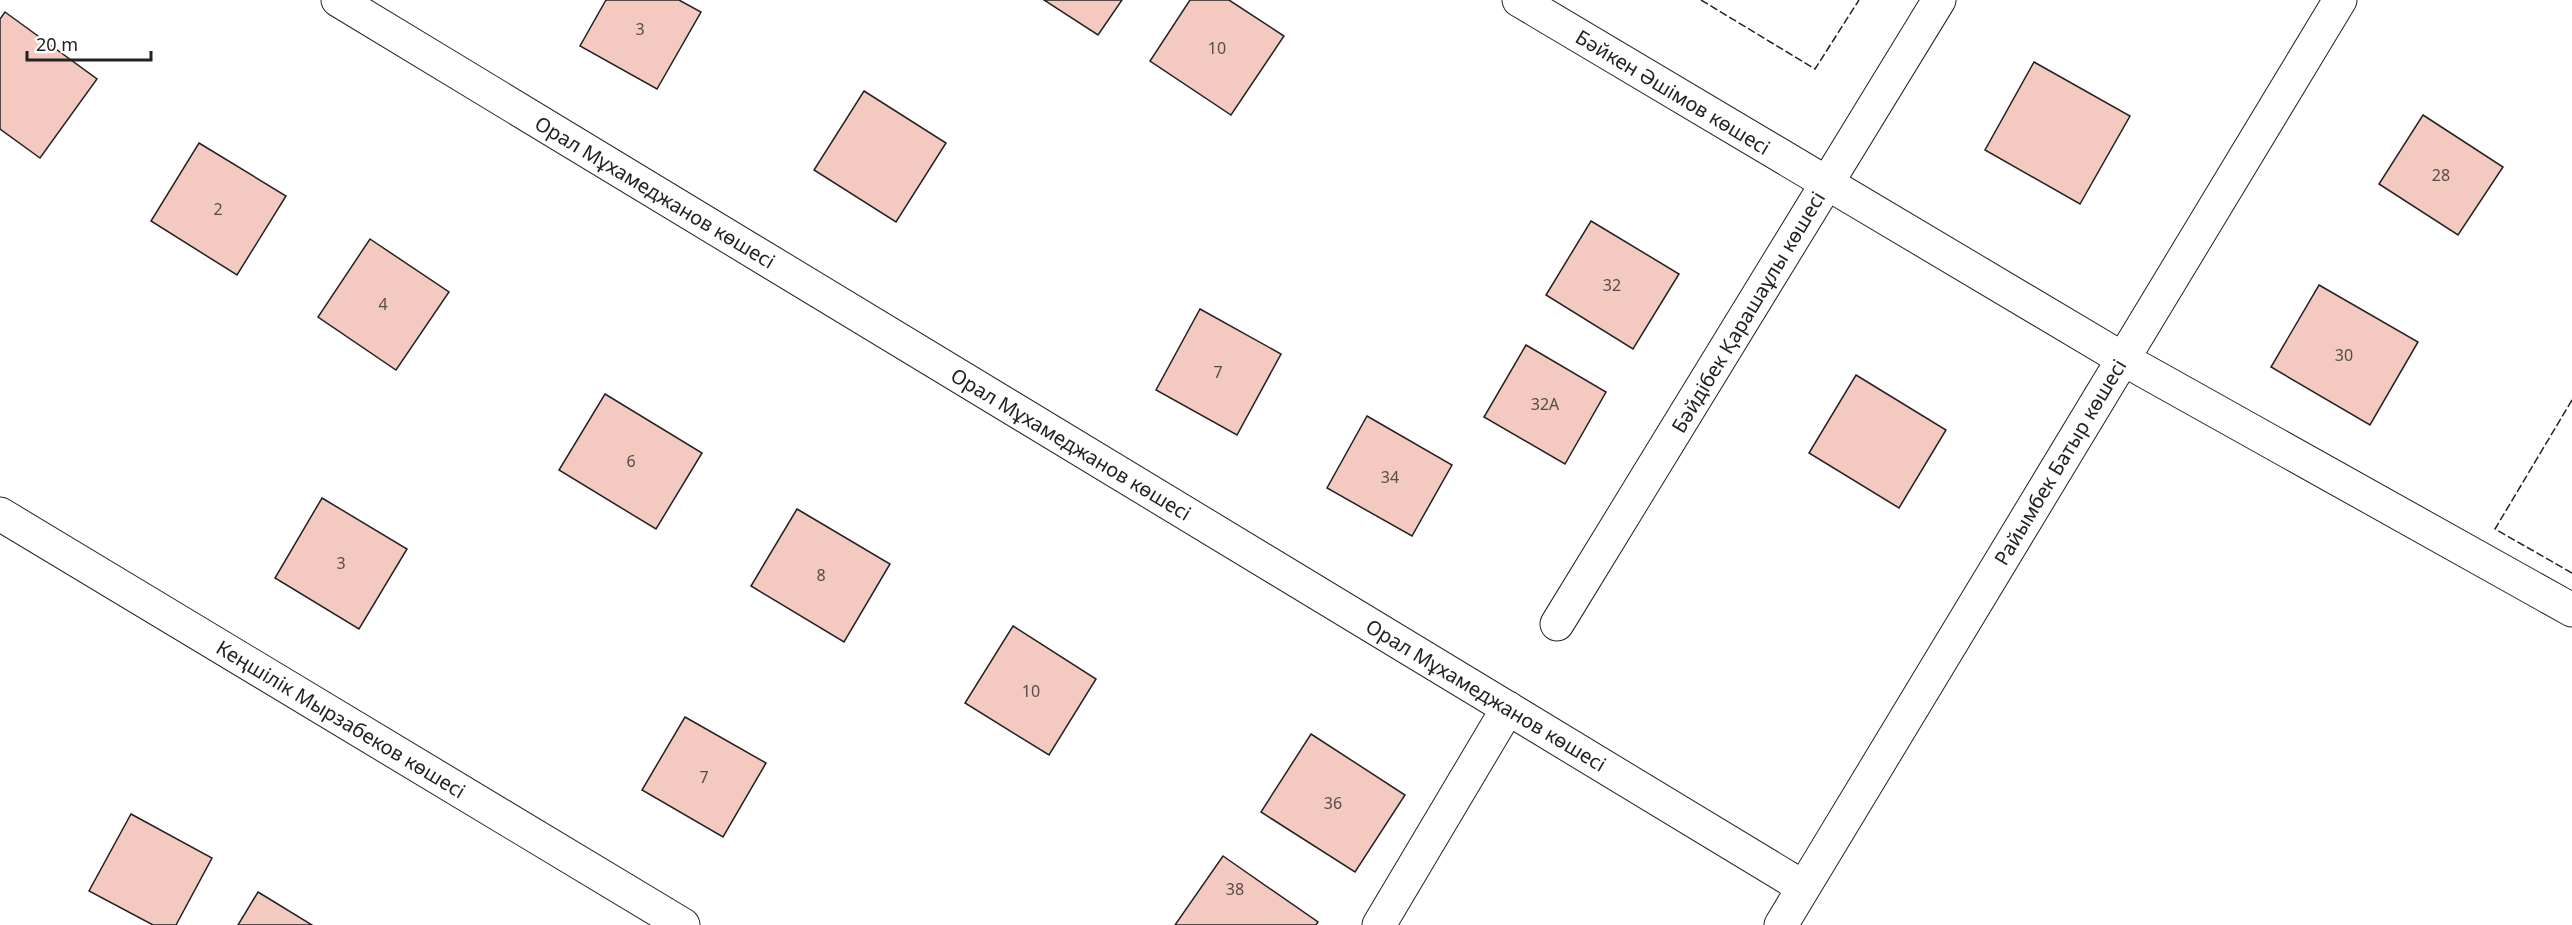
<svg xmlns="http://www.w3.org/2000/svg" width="2572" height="925" viewBox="0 0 2572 925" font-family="'Noto Sans',sans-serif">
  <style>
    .building { fill: #f3c9c0; stroke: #222; stroke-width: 1.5 }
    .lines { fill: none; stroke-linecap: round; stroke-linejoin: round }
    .minor-casing { stroke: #222; stroke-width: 35 }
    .tertiary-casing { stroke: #222; stroke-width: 35 }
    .minor { stroke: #fff; stroke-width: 33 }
    .tertiary { stroke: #fff; stroke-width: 33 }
    .fence { stroke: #222; stroke-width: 1.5; stroke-dasharray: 8 3; stroke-linecap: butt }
    .labels { text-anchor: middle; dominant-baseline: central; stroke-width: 4.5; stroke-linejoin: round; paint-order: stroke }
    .number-label { font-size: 16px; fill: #564c4a }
    .street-label { font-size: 20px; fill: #222; stroke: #fff }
  </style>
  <rect width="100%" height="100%" fill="#fff"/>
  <g class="building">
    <path d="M 606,0 L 679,0 L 701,12 L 657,89 L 580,46 Z"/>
    <path d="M 1044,0 L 1122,0 L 1098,35 Z"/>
    <path d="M 1190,0 L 1229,0 L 1284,36 L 1231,115 L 1150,61 Z"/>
    <path d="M 5,12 L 97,79 L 40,158 L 0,129 L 0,19 Z"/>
    <path d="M 2034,62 L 2130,116 L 2080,204 L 1985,150 Z"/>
    <path d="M 864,91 L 946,143 L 896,222 L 814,170 Z"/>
    <path d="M 2423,115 L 2503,167 L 2458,235 L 2379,184 Z"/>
    <path d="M 199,143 L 286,196 L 237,275 L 151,221 Z"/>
    <path d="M 1591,221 L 1679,274 L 1633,349 L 1546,295 Z"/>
    <path d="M 370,239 L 449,292 L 396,370 L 318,317 Z"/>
    <path d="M 2319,285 L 2418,342 L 2370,425 L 2271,367 Z"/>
    <path d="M 1200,309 L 1281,354 L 1237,435 L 1156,390 Z"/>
    <path d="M 1526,345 L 1606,392 L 1565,464 L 1484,417 Z"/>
    <path d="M 1856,375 L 1946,430 L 1899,508 L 1809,453 Z"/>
    <path d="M 605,394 L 702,453 L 656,529 L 559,470 Z"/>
    <path d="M 1367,416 L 1452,465 L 1412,536 L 1327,488 Z"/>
    <path d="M 322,498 L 407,549 L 359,629 L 275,578 Z"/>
    <path d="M 797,509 L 890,564 L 844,642 L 751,586 Z"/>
    <path d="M 1013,626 L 1096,679 L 1049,755 L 965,703 Z"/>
    <path d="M 685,717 L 766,763 L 723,837 L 642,790 Z"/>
    <path d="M 1311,734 L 1405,795 L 1355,872 L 1261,812 Z"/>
    <path d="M 131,814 L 212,858 L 176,925 L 153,925 L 89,891 Z"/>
    <path d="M 1223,856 L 1318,922 L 1316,925 L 1175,925 Z"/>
    <path d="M 258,892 L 312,925 L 238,925 Z"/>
  </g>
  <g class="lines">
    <g class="minor-casing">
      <g id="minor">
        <path d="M 338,0 L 1803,887"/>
        <path d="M 1519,0 L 2123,359 L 2572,610"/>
        <path d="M 0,514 L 683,925"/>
        <path d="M 1557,624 L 1939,0"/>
        <path d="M 1379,925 L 1508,708"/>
      </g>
    </g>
    <g class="tertiary-casing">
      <path id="tertiary" d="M 1781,925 L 2340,0"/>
    </g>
    <use href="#minor" class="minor"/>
    <use href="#tertiary" class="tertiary"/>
    <g class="fence">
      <path d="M 1701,0 L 1815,69 L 1859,0"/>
      <path d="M 2572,400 L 2495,529 L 2572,573"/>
    </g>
  </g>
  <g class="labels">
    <g class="number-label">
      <text x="640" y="29">3</text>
      <text x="1217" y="48">10</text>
      <text x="2441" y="175">28</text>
      <text x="218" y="209">2</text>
      <text x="1612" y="285">32</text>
      <text x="383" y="304">4</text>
      <text x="2344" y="355">30</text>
      <text x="1218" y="372">7</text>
      <text x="1545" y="404">32А</text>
      <text x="631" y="461">6</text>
      <text x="1390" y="477">34</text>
      <text x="341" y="563">3</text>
      <text x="821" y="575">8</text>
      <text x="1031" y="691">10</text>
      <text x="704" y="777">7</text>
      <text x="1333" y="803">36</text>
      <text x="1235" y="889">38</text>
    </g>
    <g class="street-label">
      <text transform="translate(1673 92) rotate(31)">Бәйкен Әшімов көшесі</text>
      <text transform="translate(655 192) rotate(31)">Орал Мұхамеджанов көшесі</text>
      <text transform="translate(1748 312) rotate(-59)">Бәйдібек Қарашаұлы көшесі</text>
      <text transform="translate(1071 444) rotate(31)">Орал Мұхамеджанов көшесі</text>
      <text transform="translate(2060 462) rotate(-59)">Райымбек Батыр көшесі</text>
      <text transform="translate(1486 695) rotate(31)">Орал Мұхамеджанов көшесі</text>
      <text transform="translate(341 719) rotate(31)">Кеңшілік Мырзабеков көшесі</text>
    </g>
  </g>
  <path d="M27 51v9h124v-9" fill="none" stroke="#222222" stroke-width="3"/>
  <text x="36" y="51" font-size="18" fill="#222222" stroke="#ffffff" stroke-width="4.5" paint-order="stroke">20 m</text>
</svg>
